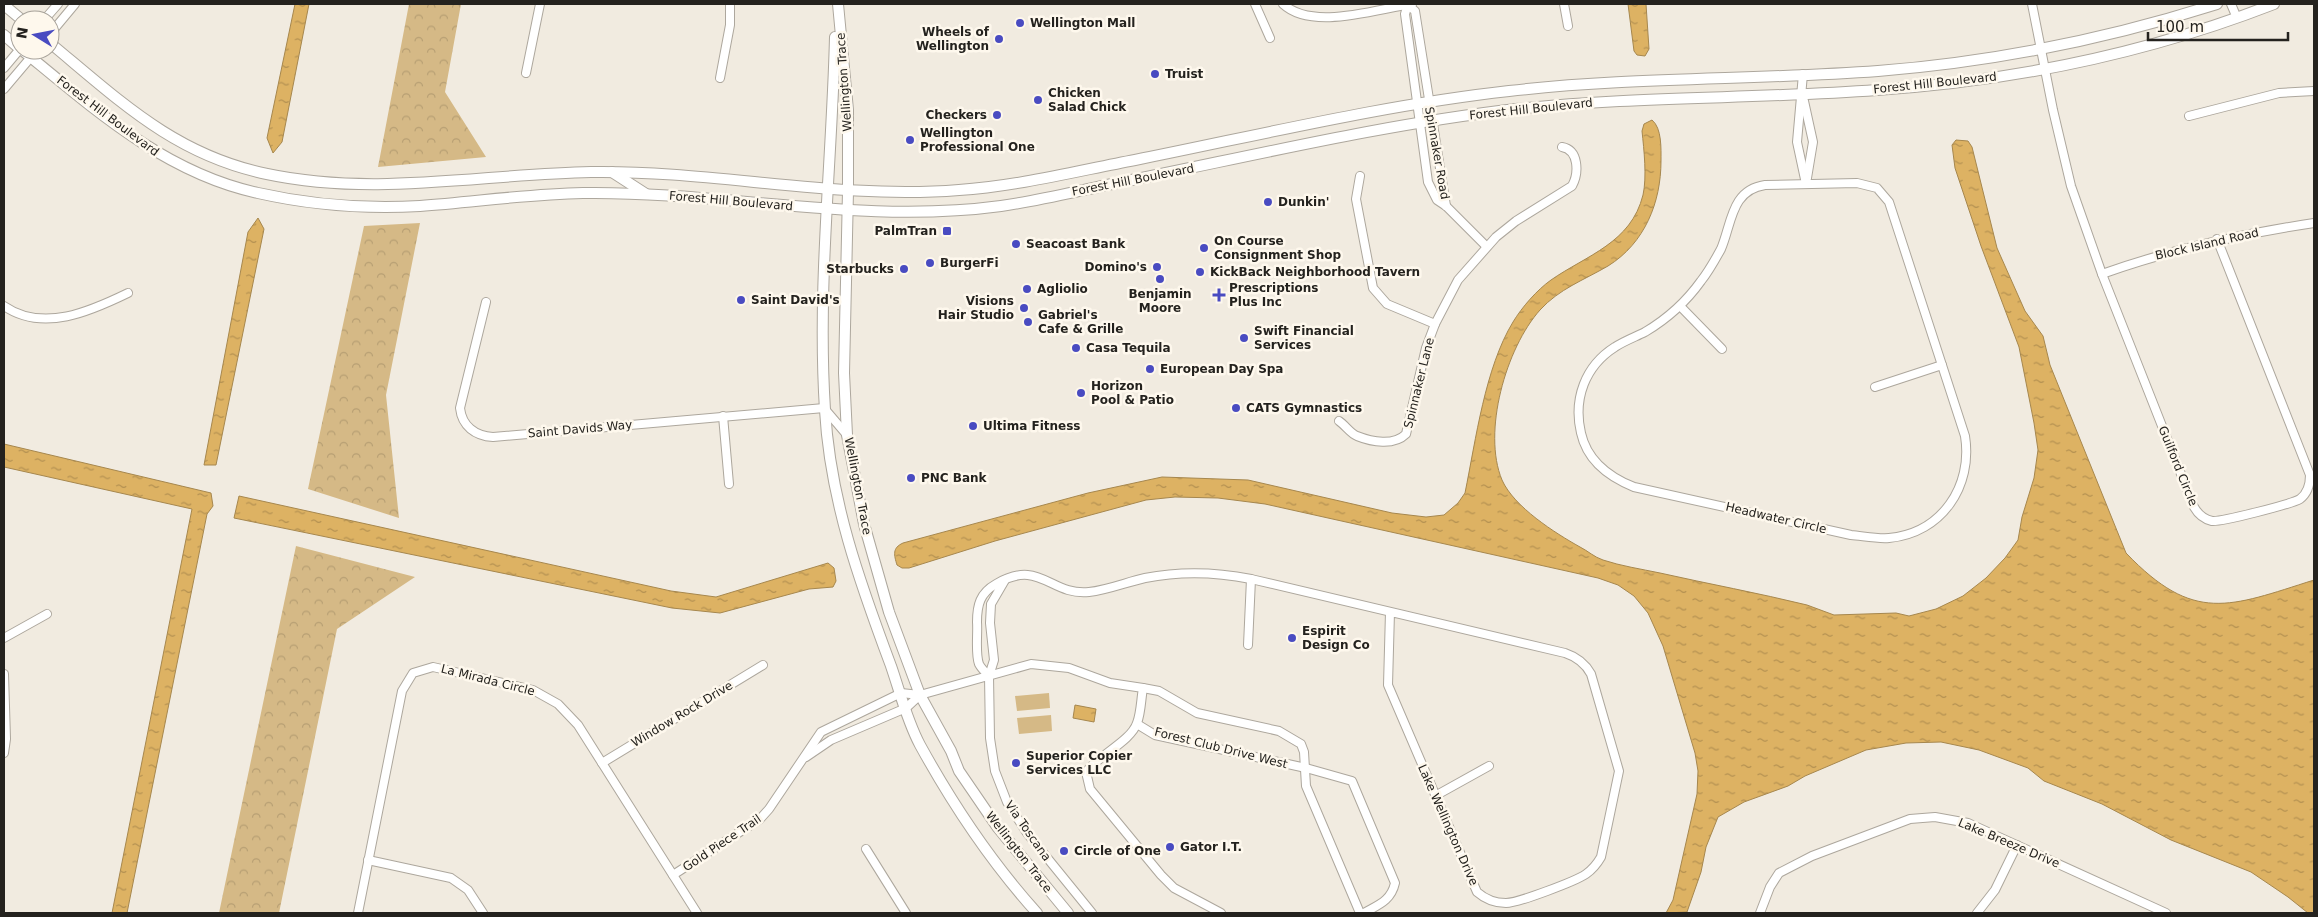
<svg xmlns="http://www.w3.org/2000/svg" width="2318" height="917" viewBox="0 0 2318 917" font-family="'DejaVu Sans',sans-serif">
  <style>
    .green { fill: #d5b986 }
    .forest { fill: url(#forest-crowns) }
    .water { fill: url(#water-ripples); stroke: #a6874e }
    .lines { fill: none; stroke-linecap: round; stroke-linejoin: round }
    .street-casing { stroke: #ada79d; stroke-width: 10 }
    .secondary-casing { stroke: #ada79d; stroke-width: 12 }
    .street { stroke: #fff; stroke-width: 8 }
    .secondary { stroke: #fff; stroke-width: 10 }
    .poi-dot { fill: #494bc1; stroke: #fef8ed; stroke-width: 2 }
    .labels { text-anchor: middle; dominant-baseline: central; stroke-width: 5; stroke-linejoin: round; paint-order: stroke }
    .poi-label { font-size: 12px; font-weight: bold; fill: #24221e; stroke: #fef8ed; text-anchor: start }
    .street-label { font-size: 12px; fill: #24221e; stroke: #fef8ed }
  </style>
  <defs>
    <pattern id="forest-crowns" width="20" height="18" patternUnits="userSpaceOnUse" patternTransform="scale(1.25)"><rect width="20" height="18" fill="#d5b986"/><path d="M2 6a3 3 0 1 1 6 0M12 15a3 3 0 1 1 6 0" fill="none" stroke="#b79f73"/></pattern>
    <pattern id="water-ripples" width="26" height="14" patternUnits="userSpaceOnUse" patternTransform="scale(1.25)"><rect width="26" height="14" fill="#ddb263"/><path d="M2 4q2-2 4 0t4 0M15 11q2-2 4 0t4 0" fill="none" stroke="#b39051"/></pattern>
  </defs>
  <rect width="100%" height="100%" fill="#f1ebe0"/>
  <g class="green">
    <path d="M 1049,693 L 1050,708 L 1017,711 L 1015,696 Z"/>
    <path d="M 1051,715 L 1052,731 L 1019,734 L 1017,718 Z"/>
  </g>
  <g class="forest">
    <path d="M 409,4 L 461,4 L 445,92 L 486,157 L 378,167 Z"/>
    <path d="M 420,223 L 386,395 L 399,518 L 308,489 L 364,226 Z"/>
    <path d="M 296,546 L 415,577 L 337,629 L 279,913 L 219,913 Z"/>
  </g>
  <g class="water">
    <path d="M 295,4 L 309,4 L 282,142 L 273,153 L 267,138 Z"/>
    <path d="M 1628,4 L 1646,4 L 1649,49 L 1645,56 L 1637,55 L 1634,51 Z"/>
    <path d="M 1652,120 C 1662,128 1661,149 1661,161 C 1661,202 1645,243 1608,266 C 1584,280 1559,289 1540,310 C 1506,348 1482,432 1502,480 C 1514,507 1555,533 1580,547 C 1588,551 1594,557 1603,560 C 1621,566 1641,569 1660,573 C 1709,584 1758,593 1807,605 L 1834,615 L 1896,613 L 1909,616 L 1936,609 L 1963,596 L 1986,578 L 2005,558 L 2018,540 L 2022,517 L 2034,478 L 2038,450 L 2034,423 L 2019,347 L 1981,246 L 1955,168 L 1952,145 L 1956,140 L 1968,141 L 1972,147 L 1997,248 L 2025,311 L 2043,336 L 2050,365 L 2126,553 C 2194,624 2229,607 2314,580 L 2314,913 L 2308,913 L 2288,897 L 2251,872 L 2171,840 L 2102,804 L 2044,781 L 2028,768 L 1979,750 L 1941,742 L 1906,743 L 1866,750 L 1805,776 L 1788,786 L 1744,802 L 1718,817 L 1706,847 L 1701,872 L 1687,912 L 1666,913 L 1673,900 L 1697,794 L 1698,771 L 1695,753 L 1663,646 L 1648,613 L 1634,596 L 1618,585 L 1598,578 L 1265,504 L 1218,498 L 1175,497 L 1146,500 L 995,541 L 909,568 L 902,568 L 897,565 C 894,555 892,548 903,543 L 1088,493 L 1162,477 L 1248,480 L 1392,513 L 1426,517 L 1444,515 L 1458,503 L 1465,493 C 1476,439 1485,368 1513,322 C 1522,307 1537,290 1551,280 C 1587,255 1631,243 1643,195 C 1647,177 1644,150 1642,131 L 1644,124 Z"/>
    <path d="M 258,218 L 264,229 L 216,465 L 204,465 L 248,232 Z"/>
    <path d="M 4,444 L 211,493 L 213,506 L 207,514 L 127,913 L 112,913 L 192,509 L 4,467 Z"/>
    <path d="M 239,496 L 671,591 L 716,597 L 828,563 L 834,568 L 836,581 L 833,587 L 809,589 L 720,613 L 672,608 L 234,518 Z"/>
    <path d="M 1075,705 L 1096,709 L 1094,722 L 1073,718 Z"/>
  </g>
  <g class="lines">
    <g class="street-casing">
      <g id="street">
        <path d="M 1255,4 L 1270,38"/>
        <path d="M 1283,4 C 1312,31 1376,9 1412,4"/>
        <path d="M 1408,4 L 1405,14 L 1428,182 L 1437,200 L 1446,206 L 1486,246"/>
        <path d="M 1564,4 L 1568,26"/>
        <path d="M 2032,4 L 2053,110 L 2071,186 L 2102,274 L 2194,507 C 2198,514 2203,519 2212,521 C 2221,522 2292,504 2300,499 C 2308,493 2310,484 2310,475 L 2217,239"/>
        <path d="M 2231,4 L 2237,18"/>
        <path d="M 1408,5 L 1415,11 L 1446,206"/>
        <path d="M 44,20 L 58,4"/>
        <path d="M 50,34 L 75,4"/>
        <path d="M 4,68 L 20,49"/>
        <path d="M 526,73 L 540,4"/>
        <path d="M 1803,74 L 1797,142 L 1806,184"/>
        <path d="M 720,78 L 730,25 L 730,4"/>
        <path d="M 4,89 L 37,50"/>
        <path d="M 1804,101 L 1813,142 L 1807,178"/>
        <path d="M 2189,116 L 2279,93 L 2314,91"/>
        <path d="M 1360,176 L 1356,199 L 1373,288 L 1387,304 L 1435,324"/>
        <path d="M 1857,183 L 1877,188 L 1889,202 L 1965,436 C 1973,486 1942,533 1889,538 C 1877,539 1863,536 1851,535 L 1634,487 C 1609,477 1587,460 1581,433 C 1573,399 1585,366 1615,347 C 1624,341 1635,337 1645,332 C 1667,319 1686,302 1701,281 C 1709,271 1715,260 1721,249 C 1732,223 1731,190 1765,185 Z"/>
        <path d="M 2102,274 C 2172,249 2241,234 2314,223"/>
        <path d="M 486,302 L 460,408 C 462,426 475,436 493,437 L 824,408 L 847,435"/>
        <path d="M 4,306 C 43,333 91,311 128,293"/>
        <path d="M 1680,306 L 1722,349"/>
        <path d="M 1875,387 L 1942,365"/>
        <path d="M 723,416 L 729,484"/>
        <path d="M 1339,421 C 1345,425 1351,434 1357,436 C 1372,442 1394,446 1406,434 L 1426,348 L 1435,324 L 1458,280 L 1496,237 L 1516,221 L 1572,186 C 1579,173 1579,150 1562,147"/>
        <path d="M 1005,580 L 991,604 L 990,623 L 994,660 L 989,676 L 990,738 L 995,771 L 1007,802 L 1027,833 L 1092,913"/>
        <path d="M 4,638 L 47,614"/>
        <path d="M 1248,645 L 1251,579"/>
        <path d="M 4,674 L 6,739 L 4,753"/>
        <path d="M 989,676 C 986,673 981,668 979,664 C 975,653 978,634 977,622 C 977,605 980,593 996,584 C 1040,558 1050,596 1089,592 C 1108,590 1127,582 1145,578 C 1180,571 1216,572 1251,579 L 1565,653 C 1577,657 1585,663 1591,674 L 1619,771 L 1601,857 C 1597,864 1593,869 1586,874 C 1576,881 1518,903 1506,903 C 1495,903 1485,899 1477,892 L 1388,685 L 1390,612"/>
        <path d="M 1143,688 L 1159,691 L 1197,713 L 1279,731 L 1301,744 L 1304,752 L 1306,786 L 1360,913"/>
        <path d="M 1137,724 L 1155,735 L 1306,768 L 1352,781 L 1395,883 C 1391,901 1378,905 1364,913"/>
        <path d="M 806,757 L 831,740 L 906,708 L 920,695"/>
        <path d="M 602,763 L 763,665"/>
        <path d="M 1435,796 L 1489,766"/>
        <path d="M 866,849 L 906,913"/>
        <path d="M 368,860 L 451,878 L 468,890 L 483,913"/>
        <path d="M 673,875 L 760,819 L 769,809 L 821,732 L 901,693 L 920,695 L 1031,664 L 1069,668 L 1110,683 L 1143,688 C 1141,699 1141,713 1137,723 C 1131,741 1099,755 1086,772 L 1090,789 L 1161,875 L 1174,888 L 1221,913"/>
        <path d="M 358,913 L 402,691 L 413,673 L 433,667 L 533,690 L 558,704 L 578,725 L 697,913"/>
        <path d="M 1760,913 L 1770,887 L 1779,873 L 1812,856 L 1910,819 L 1935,817 L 1968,823 L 2166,913"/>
        <path d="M 1977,913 L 1995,890 L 2017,845"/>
      </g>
    </g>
    <g class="secondary-casing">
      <g id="secondary">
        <path d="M 838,4 L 848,110 L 848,191 L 844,373 L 847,435 L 864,524 L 889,612 L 920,695 L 951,751 L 959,771 L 998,828 L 1068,913"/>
        <path d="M 4,5 L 22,20"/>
        <path d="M 4,35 L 20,49"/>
        <path d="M 835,37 C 832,161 817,286 825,410 C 830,500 860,583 891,666 C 900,692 907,721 920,745 C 953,805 991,862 1037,913"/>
        <path d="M 50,43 C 120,101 175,155 267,174 C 375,197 482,174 591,172 C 714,170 835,200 959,190 C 1018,186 1077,171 1135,160 C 1260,135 1383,105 1509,91 C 1631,77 1755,80 1878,71 C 1993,62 2107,39 2217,4"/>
        <path d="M 22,50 C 94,109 165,173 258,193 C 311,205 366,209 420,206 C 475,202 528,194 583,193 C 723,191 861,225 1001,206 C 1043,200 1085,189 1127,181 C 1256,155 1385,124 1516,109 C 1636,96 1757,99 1877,90 C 2012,81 2148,53 2274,4"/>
        <path d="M 612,172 L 646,194"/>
      </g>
    </g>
    <use href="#street" class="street"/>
    <use href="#secondary" class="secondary"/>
  </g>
  <g class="poi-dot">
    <circle cx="1020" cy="23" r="5"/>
    <circle cx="999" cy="39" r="5"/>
    <circle cx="1155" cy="74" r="5"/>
    <circle cx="1038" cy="100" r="5"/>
    <circle cx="997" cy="115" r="5"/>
    <circle cx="910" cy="140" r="5"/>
    <circle cx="1268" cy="202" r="5"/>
    <rect x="942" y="226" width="10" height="10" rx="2.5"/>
    <circle cx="1016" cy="244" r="5"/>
    <circle cx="1204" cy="248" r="5"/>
    <circle cx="930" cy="263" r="5"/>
    <circle cx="1157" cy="267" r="5"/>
    <circle cx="904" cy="269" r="5"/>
    <circle cx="1200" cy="272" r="5"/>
    <circle cx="1160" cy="279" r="5"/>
    <circle cx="1027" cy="289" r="5"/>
    <path d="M1216.5 287.5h5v5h5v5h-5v5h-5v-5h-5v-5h5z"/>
    <circle cx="741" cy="300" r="5"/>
    <circle cx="1024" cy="308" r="5"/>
    <circle cx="1028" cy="322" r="5"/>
    <circle cx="1244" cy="338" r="5"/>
    <circle cx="1076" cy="348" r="5"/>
    <circle cx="1150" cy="369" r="5"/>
    <circle cx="1081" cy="393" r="5"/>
    <circle cx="1236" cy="408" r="5"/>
    <circle cx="973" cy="426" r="5"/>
    <circle cx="911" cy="478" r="5"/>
    <circle cx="1292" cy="638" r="5"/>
    <circle cx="1016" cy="763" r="5"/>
    <circle cx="1170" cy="847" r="5"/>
    <circle cx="1064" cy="851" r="5"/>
  </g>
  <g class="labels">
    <g class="poi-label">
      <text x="1030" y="23">Wellington Mall</text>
      <text x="989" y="32" text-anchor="end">Wheels of<tspan x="989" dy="14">Wellington</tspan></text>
      <text x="1165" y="74">Truist</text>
      <text x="1048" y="93">Chicken<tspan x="1048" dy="14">Salad Chick</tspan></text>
      <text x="987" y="115" text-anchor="end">Checkers</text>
      <text x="920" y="133">Wellington<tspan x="920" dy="14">Professional One</tspan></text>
      <text x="1278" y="202">Dunkin'</text>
      <text x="937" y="231" text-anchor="end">PalmTran</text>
      <text x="1214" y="241">On Course<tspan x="1214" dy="14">Consignment Shop</tspan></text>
      <text x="1026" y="244">Seacoast Bank</text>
      <text x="940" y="263">BurgerFi</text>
      <text x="1147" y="267" text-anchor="end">Domino's</text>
      <text x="894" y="269" text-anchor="end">Starbucks</text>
      <text x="1210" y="272">KickBack Neighborhood Tavern</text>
      <text x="1229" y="288">Prescriptions<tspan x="1229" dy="14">Plus Inc</tspan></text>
      <text x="1037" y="289">Agliolio</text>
      <text x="1160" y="294" text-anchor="middle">Benjamin<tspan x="1160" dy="14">Moore</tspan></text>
      <text x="751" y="300">Saint David's</text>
      <text x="1014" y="301" text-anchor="end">Visions<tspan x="1014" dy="14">Hair Studio</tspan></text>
      <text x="1038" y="315">Gabriel's<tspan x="1038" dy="14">Cafe &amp; Grille</tspan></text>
      <text x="1254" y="331">Swift Financial<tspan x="1254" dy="14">Services</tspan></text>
      <text x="1086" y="348">Casa Tequila</text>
      <text x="1160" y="369">European Day Spa</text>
      <text x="1091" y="386">Horizon<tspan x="1091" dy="14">Pool &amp; Patio</tspan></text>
      <text x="1246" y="408">CATS Gymnastics</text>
      <text x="983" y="426">Ultima Fitness</text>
      <text x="921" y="478">PNC Bank</text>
      <text x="1302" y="631">Espirit<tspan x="1302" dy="14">Design Co</tspan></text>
      <text x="1026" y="756">Superior Copier<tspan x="1026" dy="14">Services LLC</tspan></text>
      <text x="1180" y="847">Gator I.T.</text>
      <text x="1074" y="851">Circle of One</text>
    </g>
    <g class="street-label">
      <text transform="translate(844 82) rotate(-94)">Wellington Trace</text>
      <text transform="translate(1935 83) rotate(-6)">Forest Hill Boulevard</text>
      <text transform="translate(1531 109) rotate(-6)">Forest Hill Boulevard</text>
      <text transform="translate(108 116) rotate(37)">Forest Hill Boulevard</text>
      <text transform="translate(1437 153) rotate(80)">Spinnaker Road</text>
      <text transform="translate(1133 180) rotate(-11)">Forest Hill Boulevard</text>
      <text transform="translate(731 201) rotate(5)">Forest Hill Boulevard</text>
      <text transform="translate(2207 244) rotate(-13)">Block Island Road</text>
      <text transform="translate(1419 383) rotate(-76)">Spinnaker Lane</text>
      <text transform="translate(580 429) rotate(-5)">Saint Davids Way</text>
      <text transform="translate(2178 466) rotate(68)">Guilford Circle</text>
      <text transform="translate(858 486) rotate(79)">Wellington Trace</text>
      <text transform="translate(1776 518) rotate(13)">Headwater Circle</text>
      <text transform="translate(488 680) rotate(14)">La Mirada Circle</text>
      <text transform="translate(682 714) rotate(-31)">Window Rock Drive</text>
      <text transform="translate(1221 748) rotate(14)">Forest Club Drive West</text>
      <text transform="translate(1448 825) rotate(66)">Lake Wellington Drive</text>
      <text transform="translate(1028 831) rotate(55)">Via Toscana</text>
      <text transform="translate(722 843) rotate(-34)">Gold Piece Trail</text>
      <text transform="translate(2009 843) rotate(23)">Lake Breeze Drive</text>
      <text transform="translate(1019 852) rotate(52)">Wellington Trace</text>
    </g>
  </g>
  <rect width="2318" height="917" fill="none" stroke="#24221e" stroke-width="10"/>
  <g transform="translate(35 35) rotate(280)"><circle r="24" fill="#fef8ed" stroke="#a7a29a"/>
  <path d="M0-4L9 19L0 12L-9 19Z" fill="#494bc1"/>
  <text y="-8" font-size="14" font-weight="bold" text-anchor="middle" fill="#24221e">N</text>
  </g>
  <path d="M2148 32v8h140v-8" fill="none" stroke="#24221e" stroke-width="2.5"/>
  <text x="2156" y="32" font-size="15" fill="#24221e" stroke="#fef8ed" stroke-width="4" paint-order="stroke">100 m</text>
</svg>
